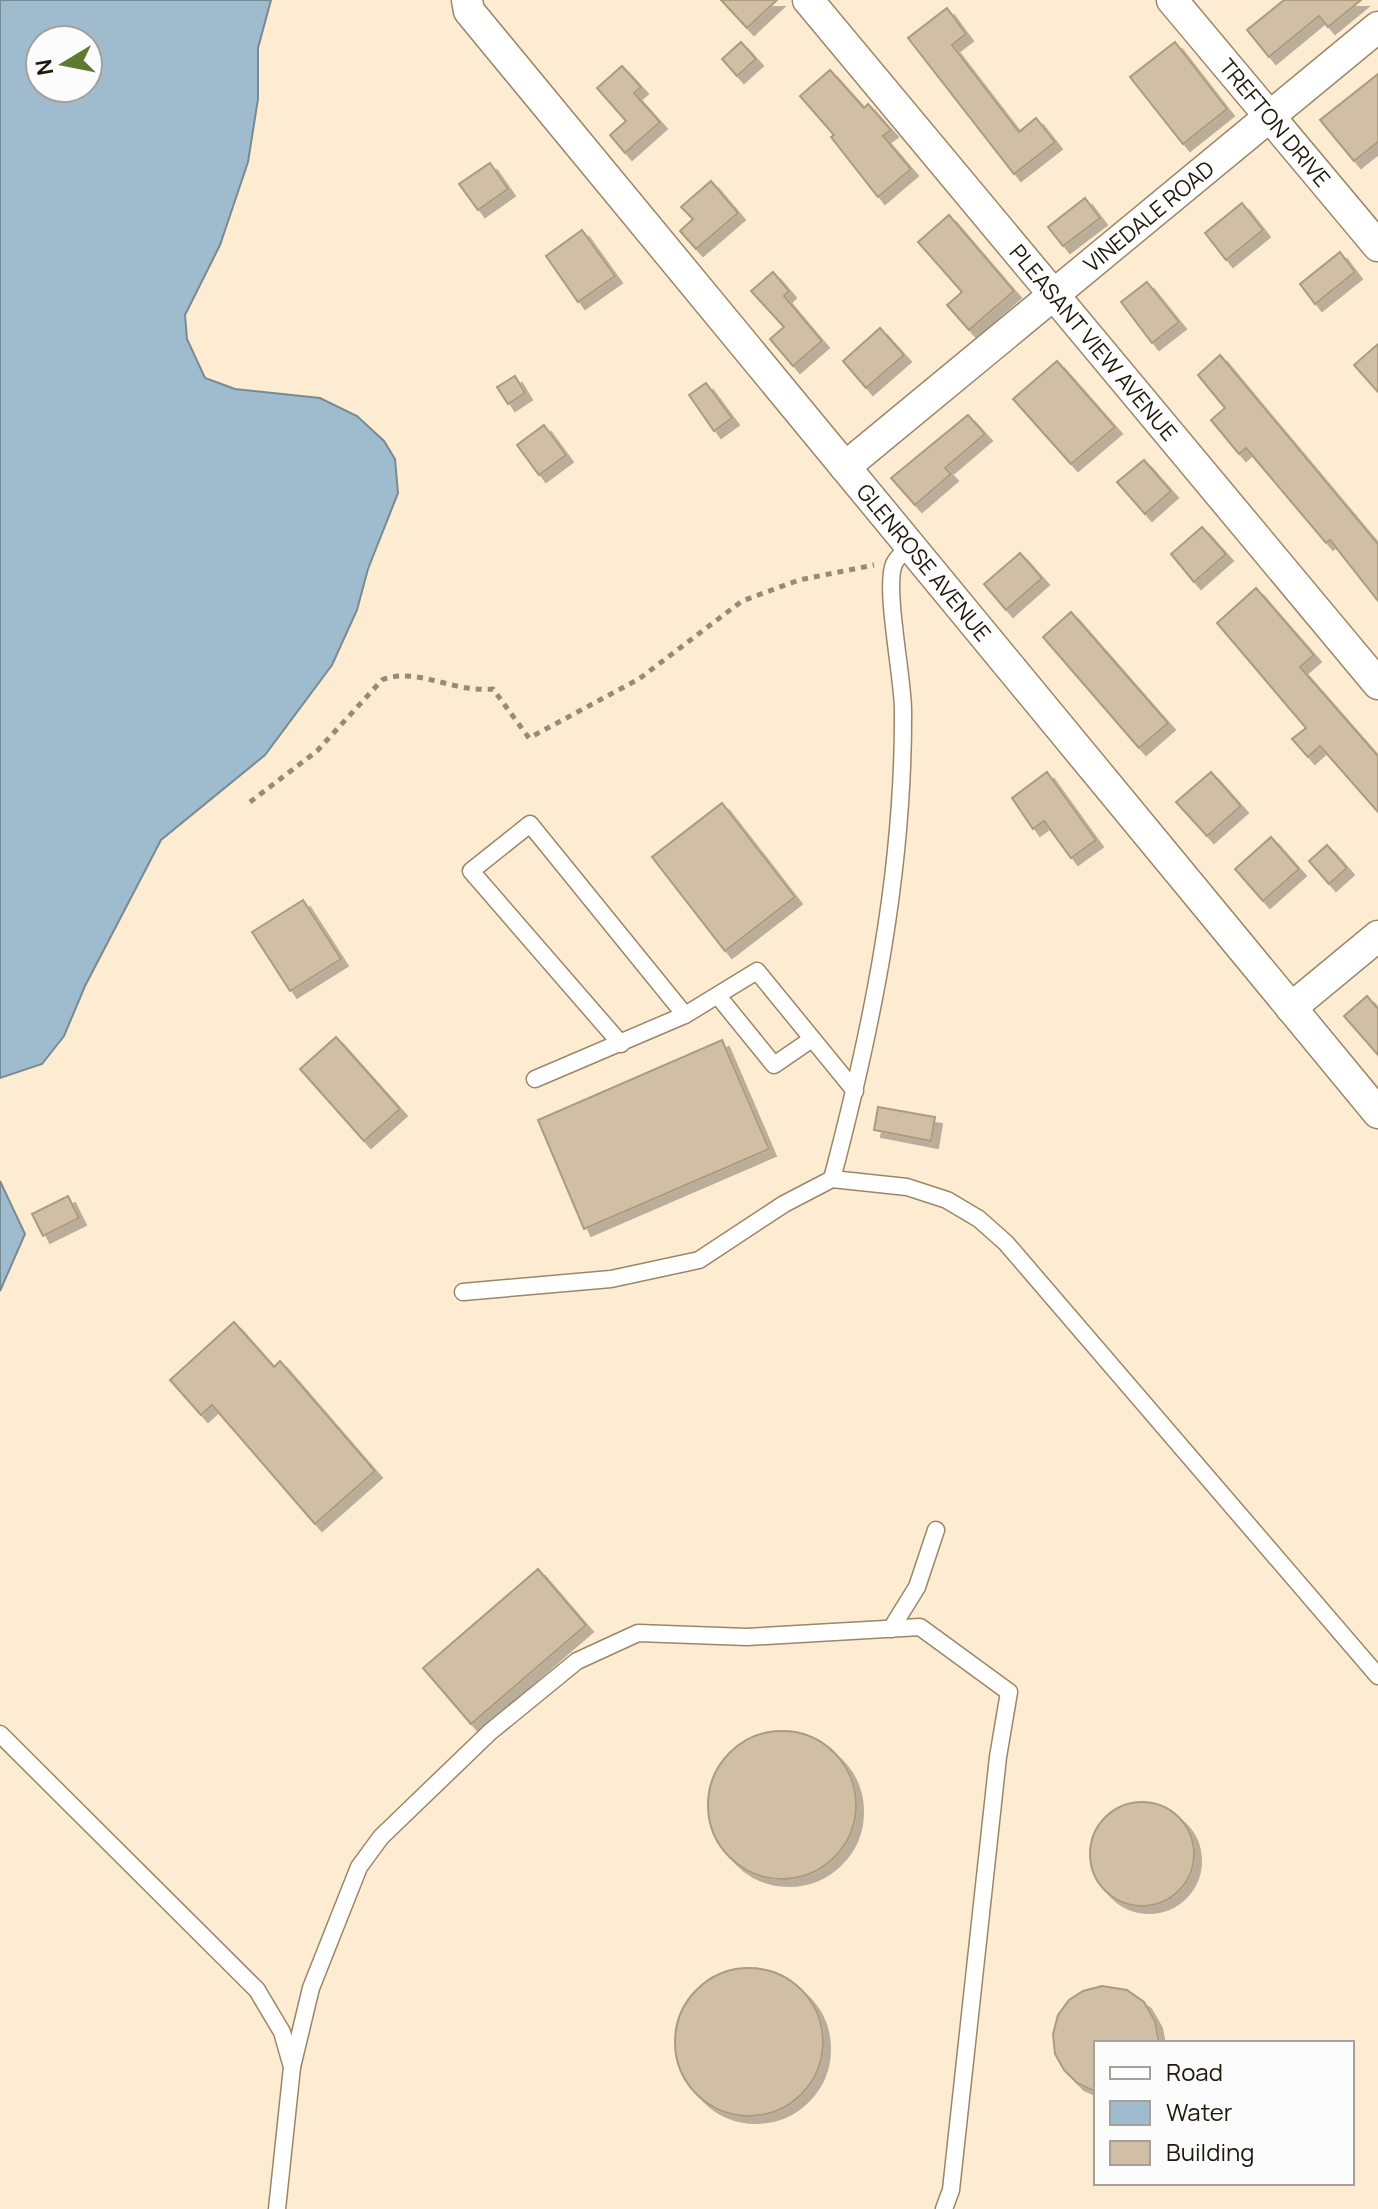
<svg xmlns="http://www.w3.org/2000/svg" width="1378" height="2209" viewBox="0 0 1378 2209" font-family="Manrope,sans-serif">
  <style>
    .water { fill: #9ebcce; stroke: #788b94; stroke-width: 2; fill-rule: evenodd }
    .building { fill: #d0bfa4; stroke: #ae9b7b; stroke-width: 2; filter: url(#shadow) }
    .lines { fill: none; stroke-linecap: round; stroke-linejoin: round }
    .lane-casing { stroke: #9a8768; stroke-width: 19 }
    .street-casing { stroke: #9a8768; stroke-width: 33 }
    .path { stroke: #978b76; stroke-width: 5; stroke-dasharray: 6 6; stroke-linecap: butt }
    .lane { stroke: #fff; stroke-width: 16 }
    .street { stroke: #fff; stroke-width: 30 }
    .labels { text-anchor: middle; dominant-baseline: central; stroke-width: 6; stroke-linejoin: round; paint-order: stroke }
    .street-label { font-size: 22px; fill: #1f180b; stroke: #fcfcfc }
  </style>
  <defs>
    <filter id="shadow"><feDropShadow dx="7" dy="7" stdDeviation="0" flood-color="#0004"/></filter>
  </defs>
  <rect width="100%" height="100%" fill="#fdecd1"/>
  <g class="water">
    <path d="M 0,0 L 271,0 L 258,48 L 258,99 L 248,162 L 220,245 L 185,315 L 187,339 L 205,378 L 235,389 L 320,398 L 357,416 L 384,441 L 395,459 L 398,493 L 368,569 L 357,610 L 332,665 L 265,755 L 161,840 L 85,986 L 64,1036 L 42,1064 L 0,1078 ZM 40,40 L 88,40 L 88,88 L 40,88 Z"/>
    <path d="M 0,1181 L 25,1234 L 0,1291 Z"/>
  </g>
  <g class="building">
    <path d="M 721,0 L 777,0 L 747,28 Z"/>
    <path d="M 1284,0 L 1361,0 L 1328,27 L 1319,16 L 1269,57 L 1247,30 Z"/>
    <path d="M 947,8 L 966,34 L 952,45 L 1019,132 L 1036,118 L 1055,142 L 1014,174 L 908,38 Z"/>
    <path d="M 741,42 L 756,59 L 737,76 L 722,59 Z"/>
    <path d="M 1175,42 L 1227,109 L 1183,144 L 1130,77 Z"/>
    <path d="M 622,66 L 641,87 L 634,93 L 660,122 L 625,153 L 610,135 L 626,121 L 597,88 Z"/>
    <path d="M 830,70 L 864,108 L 868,104 L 891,130 L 883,136 L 911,169 L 878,197 L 831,137 L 834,135 L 800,96 Z"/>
    <path d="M 1378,74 L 1378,142 L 1354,161 L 1320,120 Z"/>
    <path d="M 490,163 L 508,189 L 478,210 L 459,184 Z"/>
    <path d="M 711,181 L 738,213 L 696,249 L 680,231 L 693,219 L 681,207 Z"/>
    <path d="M 1085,198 L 1100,218 L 1063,246 L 1048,227 Z"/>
    <path d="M 1242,203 L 1263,230 L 1226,260 L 1205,233 Z"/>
    <path d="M 949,215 L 1014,291 L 969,330 L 947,305 L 962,292 L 918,242 Z"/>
    <path d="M 582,230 L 615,276 L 578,302 L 546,256 Z"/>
    <path d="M 1340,252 L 1355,272 L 1315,304 L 1300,284 Z"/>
    <path d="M 773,272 L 789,291 L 784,296 L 822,341 L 793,366 L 770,339 L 784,327 L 751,291 Z"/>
    <path d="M 1147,282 L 1179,322 L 1152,343 L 1121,302 Z"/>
    <path d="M 880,328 L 904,355 L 866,388 L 843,361 Z"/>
    <path d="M 1378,344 L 1378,392 L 1354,365 Z"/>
    <path d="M 1220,355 L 1378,544 L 1378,601 L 1330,540 L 1326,543 L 1246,448 L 1239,454 L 1211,420 L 1225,408 L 1198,375 Z"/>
    <path d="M 1057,361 L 1115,427 L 1071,464 L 1013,399 Z"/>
    <path d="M 515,376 L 525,393 L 508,404 L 497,387 Z"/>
    <path d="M 706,383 L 732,418 L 714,431 L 689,395 Z"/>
    <path d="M 968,415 L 985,434 L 945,468 L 951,474 L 915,505 L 891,478 Z"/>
    <path d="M 544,425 L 566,455 L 539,475 L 517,445 Z"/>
    <path d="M 1144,460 L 1171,491 L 1145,514 L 1117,482 Z"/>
    <path d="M 1202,527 L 1226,554 L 1194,582 L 1171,554 Z"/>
    <path d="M 1020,553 L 1042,578 L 1006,610 L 984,584 Z"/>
    <path d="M 1256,588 L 1314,655 L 1300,667 L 1378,756 L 1378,812 L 1320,746 L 1308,757 L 1292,739 L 1306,728 L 1217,623 Z"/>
    <path d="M 1071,612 L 1168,723 L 1139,748 L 1043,637 Z"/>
    <path d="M 1047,772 L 1096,840 L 1071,858 L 1044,821 L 1033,829 L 1012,798 Z"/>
    <path d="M 1211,772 L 1241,806 L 1207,836 L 1176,802 Z"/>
    <path d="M 722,803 L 795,897 L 725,951 L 652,857 Z"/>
    <path d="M 1271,837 L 1299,869 L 1263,901 L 1235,869 Z"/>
    <path d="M 1327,845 L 1347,868 L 1329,884 L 1309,861 Z"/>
    <path d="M 303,900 L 341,959 L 290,991 L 252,932 Z"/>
    <path d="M 1367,996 L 1378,1009 L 1378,1055 L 1344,1016 Z"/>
    <path d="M 336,1037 L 400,1109 L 364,1141 L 300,1069 Z"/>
    <path d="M 722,1040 L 769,1149 L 584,1229 L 538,1120 Z"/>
    <path d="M 878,1107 L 935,1117 L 931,1141 L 874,1130 Z"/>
    <path d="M 68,1196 L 79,1218 L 43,1236 L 32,1214 Z"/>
    <path d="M 234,1322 L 274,1367 L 280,1361 L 375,1471 L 315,1524 L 212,1405 L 201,1415 L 170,1380 Z"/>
    <path d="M 538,1569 L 586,1625 L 471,1724 L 423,1668 Z"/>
    <circle cx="782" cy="1805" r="74"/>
    <circle cx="1142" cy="1854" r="52"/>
    <circle cx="749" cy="2042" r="74"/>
    <path d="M 1102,1986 L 1127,1990 L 1144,2002 L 1155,2021 L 1159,2043 L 1096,2043 L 1096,2092 L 1077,2083 L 1064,2070 L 1055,2054 L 1053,2034 L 1058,2015 L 1069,2000 L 1083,1991 Z"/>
  </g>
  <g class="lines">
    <g class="lane-casing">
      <g id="lane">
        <path d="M 718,996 L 774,1065 L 812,1039"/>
        <path d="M 621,1044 L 471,871 L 530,824 L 685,1015 L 757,971 L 855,1091"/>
        <path d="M 535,1079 L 685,1015"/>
        <path d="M 832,1179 C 873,1024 904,870 903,710 C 903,677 884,588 894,564 C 897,557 904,552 910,546"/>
        <path d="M 463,1292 L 611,1279 L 699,1260 L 784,1204 L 832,1179 L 907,1187 L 947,1200 L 979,1219 L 1006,1243 L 1378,1676"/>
        <path d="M 891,1629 L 917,1587 L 936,1530"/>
        <path d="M 0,1734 L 257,1990 L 282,2032 L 292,2067 L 277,2209"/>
        <path d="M 292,2067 L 311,1988 L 359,1867 L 381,1837 L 490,1732 L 577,1661 L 638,1633 L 747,1637 L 920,1627 L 1009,1692 L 998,1757 L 951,2190 L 944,2209"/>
      </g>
    </g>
    <g class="street-casing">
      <g id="street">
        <path id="s1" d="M 467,0 L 469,11 L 1378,1113"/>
        <path id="s2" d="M 808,0 L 1378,684"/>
        <path id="s3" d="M 1172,0 L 1378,246"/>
        <path id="s4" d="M 845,467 L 1378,27"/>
        <path d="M 1291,1008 L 1378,936"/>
      </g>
    </g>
    <path class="path" d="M 250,802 L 317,751 L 382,680 C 417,666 452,693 493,689 L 529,738 L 639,679 L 742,601 L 799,580 L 874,565"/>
    <use href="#lane" class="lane"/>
    <use href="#street" class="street"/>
  </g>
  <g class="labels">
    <g class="street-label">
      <text stroke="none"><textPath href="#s3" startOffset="160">TREFTON DRIVE</textPath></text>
      <text stroke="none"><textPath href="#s4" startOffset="394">VINEDALE ROAD</textPath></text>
      <text stroke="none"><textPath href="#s2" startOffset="446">PLEASANT VIEW AVENUE</textPath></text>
      <text stroke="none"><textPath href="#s1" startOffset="726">GLENROSE AVENUE</textPath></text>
    </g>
  </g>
  <rect x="1094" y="2041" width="260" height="144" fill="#fcfcfc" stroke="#a4a19c" stroke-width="2"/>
  <rect x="1110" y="2067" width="40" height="12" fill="#ffffff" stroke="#a4a19c" stroke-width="2"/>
  <text x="1166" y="2081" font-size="24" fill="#1f180b">Road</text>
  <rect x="1110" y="2101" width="40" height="24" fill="#9ebcce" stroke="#a4a19c" stroke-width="2"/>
  <text x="1166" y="2121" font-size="24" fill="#1f180b">Water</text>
  <rect x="1110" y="2141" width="40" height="24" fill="#d0bfa4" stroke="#a4a19c" stroke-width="2"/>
  <text x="1166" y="2161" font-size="24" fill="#1f180b">Building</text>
  <g transform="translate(64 64) rotate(260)"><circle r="38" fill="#fcfcfc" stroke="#a4a19c" stroke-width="2"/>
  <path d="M0-6L14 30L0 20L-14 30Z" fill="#5c7a30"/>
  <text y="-12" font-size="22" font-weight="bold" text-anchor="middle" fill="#1f180b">N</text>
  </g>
</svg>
